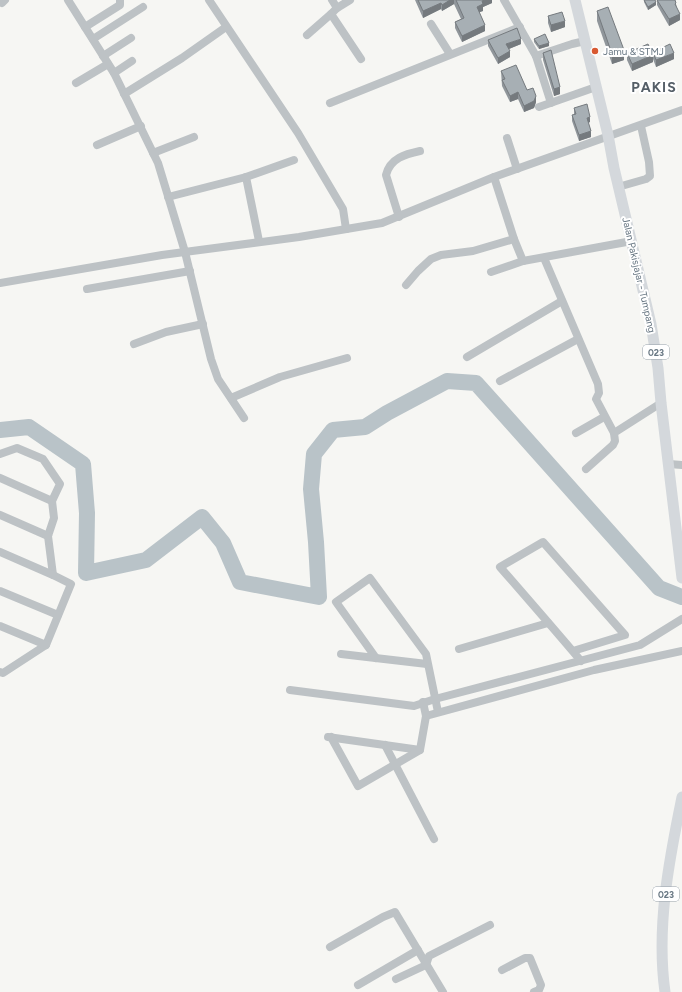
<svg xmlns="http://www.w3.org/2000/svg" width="682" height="992" viewBox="0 0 682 992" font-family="Figtree,sans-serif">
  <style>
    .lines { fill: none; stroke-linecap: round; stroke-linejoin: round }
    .river { stroke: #b9c3c8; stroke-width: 16 }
    .minor { stroke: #bdc2c5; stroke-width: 8 }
    .major { stroke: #d4d8dc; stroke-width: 11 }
    .wall { fill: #90969b }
    .shaded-wall { fill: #757a7e }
    .building { fill: #a7afb4; stroke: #757a7e }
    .poi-dot { fill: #d85931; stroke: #fff; stroke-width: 1.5 }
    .labels { text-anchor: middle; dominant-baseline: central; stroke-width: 4; stroke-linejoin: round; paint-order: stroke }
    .shield { fill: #fff; stroke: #959fa8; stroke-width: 1 }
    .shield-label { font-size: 9px; font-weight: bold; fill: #677682 }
    .poi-label { font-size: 10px; fill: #677682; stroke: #fff; text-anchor: start }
    .street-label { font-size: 10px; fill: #677682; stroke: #fff }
    .district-label { font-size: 14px; font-weight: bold; letter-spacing: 1px; fill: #555f68; stroke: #fff }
  </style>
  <rect width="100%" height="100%" fill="#f6f6f3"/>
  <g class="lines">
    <path class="river" d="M 0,430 L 29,427 L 83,464 L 87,513 L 86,573 L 146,560 L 202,517 L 223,543 L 240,582 L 319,597 L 316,542 L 311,489 L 314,454 L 333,430 L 365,427 L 387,413 L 447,381 L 476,383 L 659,588 L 682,597"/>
    <g class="minor">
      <path d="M 68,0 L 114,73 L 158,163 L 185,252 L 211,359 L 218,379 L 244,418"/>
      <path d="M 209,0 L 298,133 L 343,209 L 346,229"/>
      <path d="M 332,0 L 337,8"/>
      <path d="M 350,0 L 337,8 L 331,14 L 361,59"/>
      <path d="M 504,0 L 536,56 L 572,44 L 585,41"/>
      <path d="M 2,3 L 5,0"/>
      <path d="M 431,24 L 450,54"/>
      <path d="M 85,27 L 120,5 L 120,0"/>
      <path d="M 307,35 L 331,14"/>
      <path d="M 93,39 L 143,7"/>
      <path d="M 103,56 L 131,38"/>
      <path d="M 536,56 L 551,103"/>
      <path d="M 114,73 L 132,61"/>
      <path d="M 76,83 L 108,64"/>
      <path d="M 124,94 L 182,58 L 226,27"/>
      <path d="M 330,103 L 520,27"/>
      <path d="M 539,107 L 596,87"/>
      <path d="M 507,138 L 517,169"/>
      <path d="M 97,145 L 141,126"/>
      <path d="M 153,153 L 194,137"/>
      <path d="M 246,177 L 259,241"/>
      <path d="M 494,177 L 514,239 L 523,261 L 632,241"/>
      <path d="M 618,187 L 646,179 L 650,176 L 649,162 L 641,126"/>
      <path d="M 168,197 L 246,177 L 294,160"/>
      <path d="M 399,217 L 386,175 C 390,158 406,154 420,151"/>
      <path d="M 544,258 L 598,384 L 599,393 L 596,399 L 614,433"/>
      <path d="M 491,272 L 523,261"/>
      <path d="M 0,283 L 162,255 L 299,237 L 382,223 L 494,177 L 682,110"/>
      <path d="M 406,285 L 418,271 L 431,259 L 441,255 L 473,251 L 514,239"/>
      <path d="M 87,289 L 190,271"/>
      <path d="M 134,344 L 166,332 L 203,324"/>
      <path d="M 467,357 L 562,301"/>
      <path d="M 500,381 L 578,339"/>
      <path d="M 231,398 L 280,377 L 347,358"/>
      <path d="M 576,433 L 604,417"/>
      <path d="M 0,454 L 17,448 L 43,459 L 60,484 L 52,501 L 54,518 L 48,536 L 53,575 L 71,584 L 46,645 L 3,673 L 0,672"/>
      <path d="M 669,464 L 682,465"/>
      <path d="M 586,469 L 613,445 L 615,441 L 614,433 L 661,403"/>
      <path d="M 0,478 L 52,501"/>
      <path d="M 0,515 L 48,536"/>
      <path d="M 0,552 L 53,575"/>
      <path d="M 0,591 L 58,615"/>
      <path d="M 0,626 L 46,645"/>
      <path d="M 459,649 L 548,623"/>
      <path d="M 573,651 L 625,635 L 543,542 L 500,567 C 527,598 554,629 581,661"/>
      <path d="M 341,654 L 427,664"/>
      <path d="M 376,658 L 336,602 L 370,578 L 426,654 L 438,712"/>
      <path d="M 290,690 L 414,706 L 435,699 L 640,645 L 682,619"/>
      <path d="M 426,716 L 594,670 L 682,651"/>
      <path d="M 328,737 L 420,750"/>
      <path d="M 331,737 L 358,786 L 420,750 L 426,716 L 423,702"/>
      <path d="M 385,745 L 434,839"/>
      <path d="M 330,947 L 383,917 L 395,912 L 443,992"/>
      <path d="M 502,970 L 525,958 L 530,958 L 541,985 L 539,990 L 534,992"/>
      <path d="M 396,979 L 426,965 L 429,956 L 490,925"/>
      <path d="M 358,985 L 418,950"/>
    </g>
    <g class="major">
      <path d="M 575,0 L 608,135 L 614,168 L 651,324 L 658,368 L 661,403 L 682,578"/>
      <path d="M 665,992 C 656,927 669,860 682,797"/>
    </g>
  </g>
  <g class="wall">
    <path d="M 415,0 L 492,0 L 492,3 L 483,7 L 483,11 L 479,12 L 485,31 L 462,42 L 455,28 L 455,22 L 461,19 L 454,4 L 442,11 L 441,9 L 423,18 Z"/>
    <path d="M 644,0 L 655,0 L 656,5 L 648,10 L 644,2 Z"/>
    <path d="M 657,0 L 675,0 L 680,20 L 669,26 L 657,5 Z"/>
    <path d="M 597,11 L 624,60 L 612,64 L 597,21 Z"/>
    <path d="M 548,16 L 565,27 L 551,32 L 548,23 Z"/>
    <path d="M 534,39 L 549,46 L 539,49 L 534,42 Z"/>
    <path d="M 488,40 L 521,44 L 509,49 L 510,57 L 498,64 L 488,46 Z"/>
    <path d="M 653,52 L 674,59 L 656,67 L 653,59 Z"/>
    <path d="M 543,53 L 560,94 L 554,96 L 543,60 Z"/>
    <path d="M 627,53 L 653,62 L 632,71 L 627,60 Z"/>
    <path d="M 501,71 L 527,90 L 536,102 L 534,108 L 524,112 L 518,99 L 510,102 L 502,86 Z"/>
    <path d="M 574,108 L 590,122 L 588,123 L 591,137 L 579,141 L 572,121 L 572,115 L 574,115 Z"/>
  </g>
  <g class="shaded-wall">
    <path d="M 450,0 L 454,0 L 454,4 L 442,11 L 442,5 Z"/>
    <path d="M 485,0 L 492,0 L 492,3 L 483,7 L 483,11 L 477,13 L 477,7 L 482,1 Z"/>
    <path d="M 656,2 L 656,5 L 648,10 L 648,7 Z"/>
    <path d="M 441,3 L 441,9 L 423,18 L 423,11 Z"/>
    <path d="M 680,14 L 680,20 L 669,26 L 669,19 Z"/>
    <path d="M 565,21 L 565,27 L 551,32 L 551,25 Z"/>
    <path d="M 485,25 L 485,31 L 462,42 L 462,36 Z"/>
    <path d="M 521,39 L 521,44 L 506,50 L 506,44 Z"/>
    <path d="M 549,43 L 549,46 L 539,49 L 539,46 Z"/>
    <path d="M 624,50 L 624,60 L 612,64 L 612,54 Z"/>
    <path d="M 510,51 L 510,57 L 498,64 L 498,58 Z"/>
    <path d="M 674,53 L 674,59 L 656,67 L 656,60 Z"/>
    <path d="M 653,55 L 653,62 L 632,71 L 632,64 Z"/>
    <path d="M 560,87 L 560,94 L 554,96 L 554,89 Z"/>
    <path d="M 518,92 L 518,99 L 510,102 L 510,96 Z"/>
    <path d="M 536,96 L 536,102 L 534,108 L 524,112 L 524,106 Z"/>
    <path d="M 590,117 L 590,122 L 587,123 L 587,118 Z"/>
    <path d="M 591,131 L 591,137 L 579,141 L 579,135 Z"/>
  </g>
  <g class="building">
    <path d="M 418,0 L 450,0 L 442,5 L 441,3 L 423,11 Z"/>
    <path d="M 456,0 L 485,0 L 482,1 L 483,4 L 477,7 L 485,25 L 462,36 L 455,22 L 464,18 Z"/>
    <path d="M 644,0 L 655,0 L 656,2 L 648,7 Z"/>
    <path d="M 657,0 L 675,0 L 676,3 L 675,4 L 680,14 L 669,19 Z"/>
    <path d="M 608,7 L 624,50 L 612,54 L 597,11 Z"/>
    <path d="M 562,12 L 565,21 L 551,25 L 548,16 Z"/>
    <path d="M 517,28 L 521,39 L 506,44 L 510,51 L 498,58 L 488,40 Z"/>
    <path d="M 545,34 L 549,43 L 539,46 L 534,39 Z"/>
    <path d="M 648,44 L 653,55 L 632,64 L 627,53 Z"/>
    <path d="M 670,44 L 674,53 L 656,60 L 653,52 Z"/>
    <path d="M 551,50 L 560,87 L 554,89 L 543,53 Z"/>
    <path d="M 516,65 L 527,90 L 533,88 L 536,96 L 534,101 L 524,106 L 518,92 L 510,96 L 502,80 L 505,79 L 501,71 Z"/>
    <path d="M 587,104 L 590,117 L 587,118 L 591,131 L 579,135 L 572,115 L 576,114 L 574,108 Z"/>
  </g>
  <circle class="poi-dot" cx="595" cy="51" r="4"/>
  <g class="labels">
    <g class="shield">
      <rect x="643" y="345" width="26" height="14" rx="3"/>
      <rect x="653" y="887" width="26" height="14" rx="3"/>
    </g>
    <g class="shield-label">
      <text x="656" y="352">023</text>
      <text x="666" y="894">023</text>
    </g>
    <g class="poi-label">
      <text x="603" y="51">Jamu &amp; STMJ</text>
    </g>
    <g class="street-label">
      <text transform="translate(639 275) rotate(77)">Jalan Pakisjajar - Tumpang</text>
    </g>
    <g class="district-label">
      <text x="654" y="87">PAKIS</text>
    </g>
  </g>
</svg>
